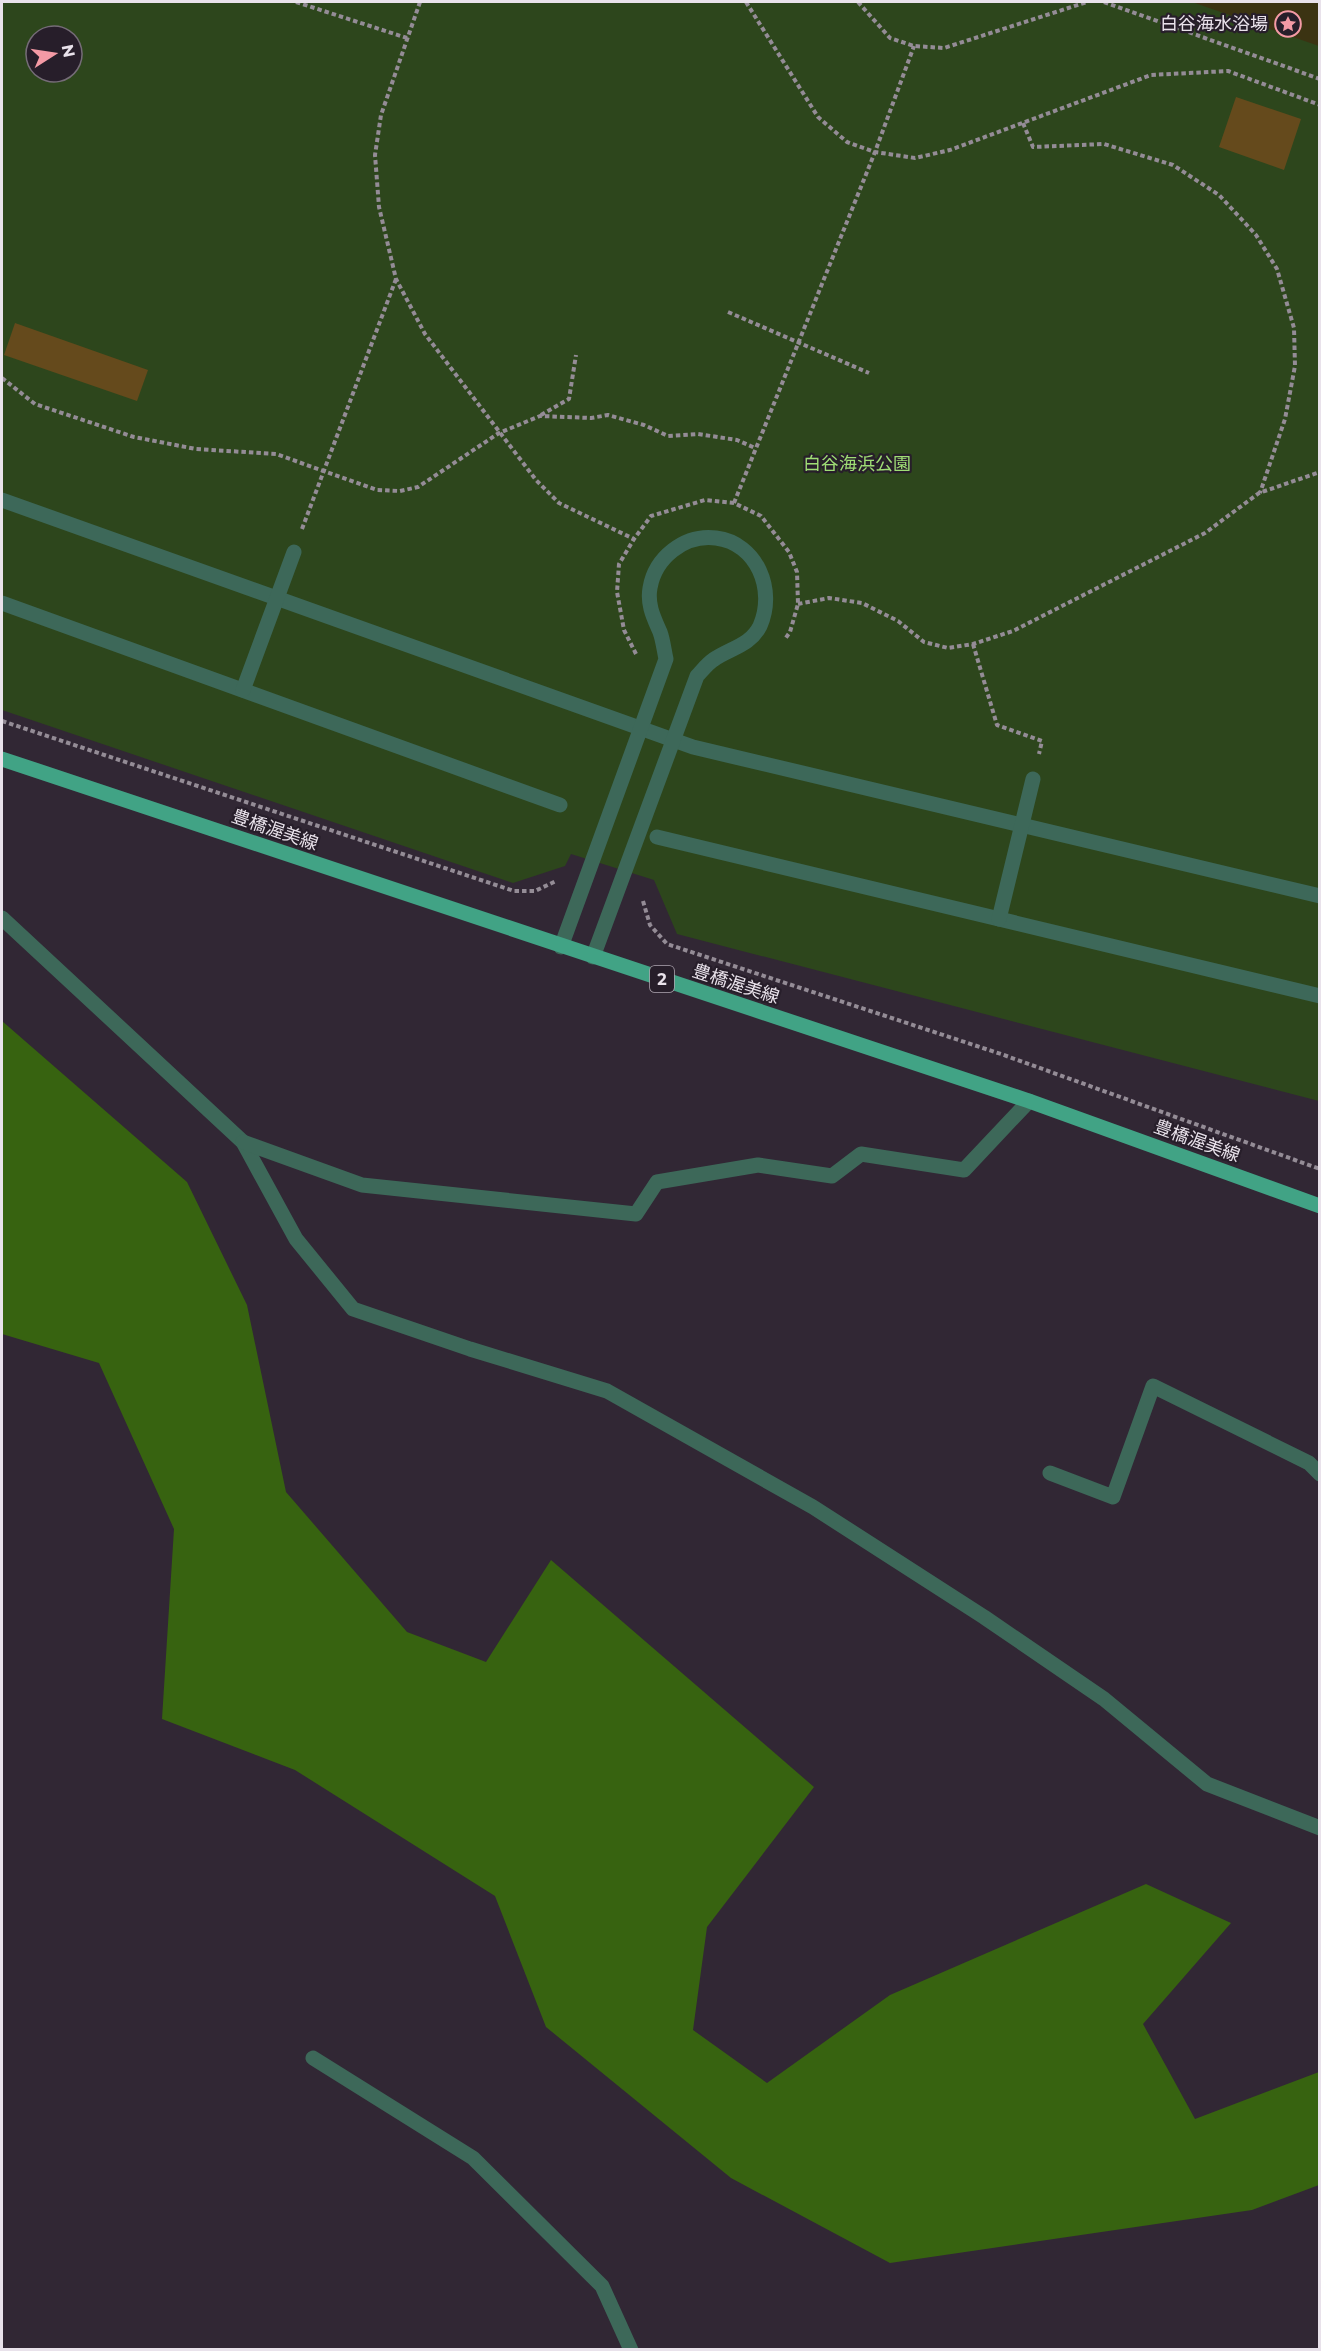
<svg xmlns="http://www.w3.org/2000/svg" width="1321" height="2351" viewBox="0 0 1321 2351" font-family="Montserrat,'Noto Sans JP',sans-serif">
  <style>
    .green { fill: #2d461c; fill-rule: evenodd }
    .forest { fill: #376310 }
    .sand { fill: #3b3312 }
    .building { fill: #654a1c }
    .lines { fill: none; stroke-linecap: round; stroke-linejoin: round }
    .path { stroke: #948c96; stroke-width: 4; stroke-dasharray: 4.5 3; stroke-linecap: butt }
    .minor { stroke: #3d6859; stroke-width: 15 }
    .major { stroke: #41a385; stroke-width: 15 }
    .labels { text-anchor: middle; dominant-baseline: central; stroke-width: 4.5; stroke-linejoin: round; paint-order: stroke }
    .shield { fill: #271e2a; stroke: #afa7b1; stroke-width: 1.5 }
    .shield-label { font-size: 16px; font-weight: bold; fill: #e9e2eb }
    .poi-label { font-size: 18px; fill: #e9e2eb; stroke: #271e2a; text-anchor: end }
    .park-label { font-size: 18px; fill: #9fdd75; stroke: #271e2a }
    .street-label { font-size: 18px; fill: #e9e2eb; stroke: #271e2a }
  </style>
  <rect width="100%" height="100%" fill="#312734"/>
  <path class="green" d="M 2,2 L 1319,2 L 1319,1101 L 677,934 L 654,880 L 571,854 L 565,866 L 513,883 L 2,710 ZM 36,36 L 72,36 L 72,72 L 36,72 Z"/>
  <path class="forest" d="M 2,1021 L 187,1182 L 247,1305 L 286,1492 L 407,1632 L 486,1662 L 551,1560 L 814,1787 L 707,1927 L 693,2030 L 767,2083 L 890,1995 L 1146,1884 L 1231,1923 L 1143,2024 L 1195,2119 L 1319,2072 L 1319,2185 L 1252,2210 L 890,2263 L 731,2178 L 546,2027 L 495,1896 L 295,1770 L 162,1719 L 174,1529 L 99,1363 L 2,1334 Z"/>
  <path class="sand" d="M 1192,2 L 1319,2 L 1319,46 Z"/>
  <g class="building">
    <path d="M 1236,97 L 1301,119 L 1284,170 L 1219,147 Z"/>
    <path d="M 15,323 L 148,370 L 137,401 L 4,355 Z"/>
  </g>
  <g class="lines">
    <g class="path">
      <path d="M 296,2 L 407,38"/>
      <path d="M 420,2 L 381,115 L 375,155 L 379,207 L 396,279 L 425,334 L 536,480 L 559,503 L 634,539"/>
      <path d="M 746,2 L 818,117 L 847,142 L 875,152 L 915,158 L 950,150 L 1151,75 L 1228,71 L 1320,105"/>
      <path d="M 858,2 L 890,38 L 914,46 L 944,48 L 1087,2"/>
      <path d="M 1104,2 L 1320,79"/>
      <path d="M 1023,123 L 1033,147 L 1104,144 L 1173,165 L 1219,195 L 1256,235 L 1277,269 L 1294,328 L 1295,366 L 1285,419 L 1260,493"/>
      <path d="M 728,312 L 869,373"/>
      <path d="M 2,378 L 35,404 L 134,437 L 196,449 L 276,454 L 377,490 L 400,491 L 418,487 L 499,433 L 540,416 L 591,418 L 608,415 L 644,425 L 668,436 L 698,434 L 737,440 L 755,448"/>
      <path d="M 541,415 L 569,399 L 576,355"/>
      <path d="M 734,503 L 875,152 L 914,46"/>
      <path d="M 302,529 L 396,279"/>
      <path d="M 798,604 L 829,598 L 862,603 L 898,621 L 924,642 L 948,648 L 973,644 L 1013,631 L 1205,533 L 1259,493 L 1320,472"/>
      <path d="M 973,644 L 997,725 L 1042,741 L 1039,754"/>
      <path d="M 636,654 L 624,630 L 617,592 L 619,564 L 634,539 L 651,516 L 705,500 L 734,503 L 761,516 L 789,552 L 797,572 L 798,604 L 790,632 L 785,639"/>
      <path d="M 2,721 L 514,891 L 535,891 L 556,881"/>
      <path d="M 643,901 L 650,925 L 667,944 L 1001,1054 L 1320,1169"/>
    </g>
    <g class="minor">
      <path d="M 2,500 L 693,747 L 1320,896"/>
      <path d="M 2,603 L 560,805"/>
      <path d="M 243,690 L 294,552"/>
      <path d="M 657,837 L 1320,996"/>
      <path d="M 2,918 L 243,1142 L 296,1239 L 353,1309 L 470,1349 L 607,1391 L 813,1507 L 984,1617 L 1104,1699 L 1207,1784 L 1320,1828"/>
      <path d="M 999,919 L 1033,779"/>
      <path d="M 561,947 L 666,659 C 664,650 663,640 660,632 C 654,618 647,605 650,588 C 655,558 684,534 716,538 C 757,543 776,590 760,626 C 750,646 730,648 713,660 C 707,664 702,671 697,676 L 593,957"/>
      <path d="M 243,1142 L 362,1185 L 636,1214 L 657,1182 L 758,1165 L 832,1176 L 861,1154 L 964,1170 L 1029,1101"/>
      <path d="M 1050,1473 L 1113,1497 L 1153,1386 L 1309,1463 L 1320,1474"/>
      <path d="M 313,2058 L 473,2158 L 602,2286 L 631,2350"/>
    </g>
    <path class="major" d="M 2,759 L 1029,1101 L 1320,1206"/>
  </g>
  <defs>
    <g id="sight-ring" transform="scale(1.35)"><circle r="9.5" fill="#271e2a" stroke="#f49aa5" stroke-width="1.5"/><path d="M0-6L1.8-2.2L6-1.7L2.9 1.2L3.7 5.4L0 3.3L-3.7 5.4L-2.9 1.2L-6-1.7L-1.8-2.2Z" fill="#f49aa5"/></g>
  </defs>
  <g fill-rule="evenodd">
    <use href="#sight-ring" x="1288" y="24"/>
  </g>
  <g class="labels">
    <rect class="shield" x="650" y="966" width="24" height="26" rx="4.5"/>
    <g class="shield-label">
      <text x="662" y="979">2</text>
    </g>
    <g class="poi-label">
      <text x="1268" y="24">白谷海水浴場</text>
    </g>
    <g class="park-label">
      <text x="857" y="464">白谷海浜公園</text>
    </g>
    <g class="street-label">
      <text transform="translate(275 830) rotate(19)">豊橋渥美線</text>
      <text transform="translate(736 984) rotate(18)">豊橋渥美線</text>
      <text transform="translate(1197 1141) rotate(20)">豊橋渥美線</text>
    </g>
  </g>
  <rect width="1321" height="2351" fill="none" stroke="#e9e2eb" stroke-width="6"/>
  <g transform="translate(54 54) rotate(78)"><circle r="28" fill="#271e2a" stroke="#756c77" stroke-width="1.5"/>
  <path d="M0-4.5L10 22L0 15L-10 22Z" fill="#f49aa5"/>
  <text y="-9" font-size="16" font-weight="bold" text-anchor="middle" fill="#e9e2eb">N</text>
  </g>
</svg>
